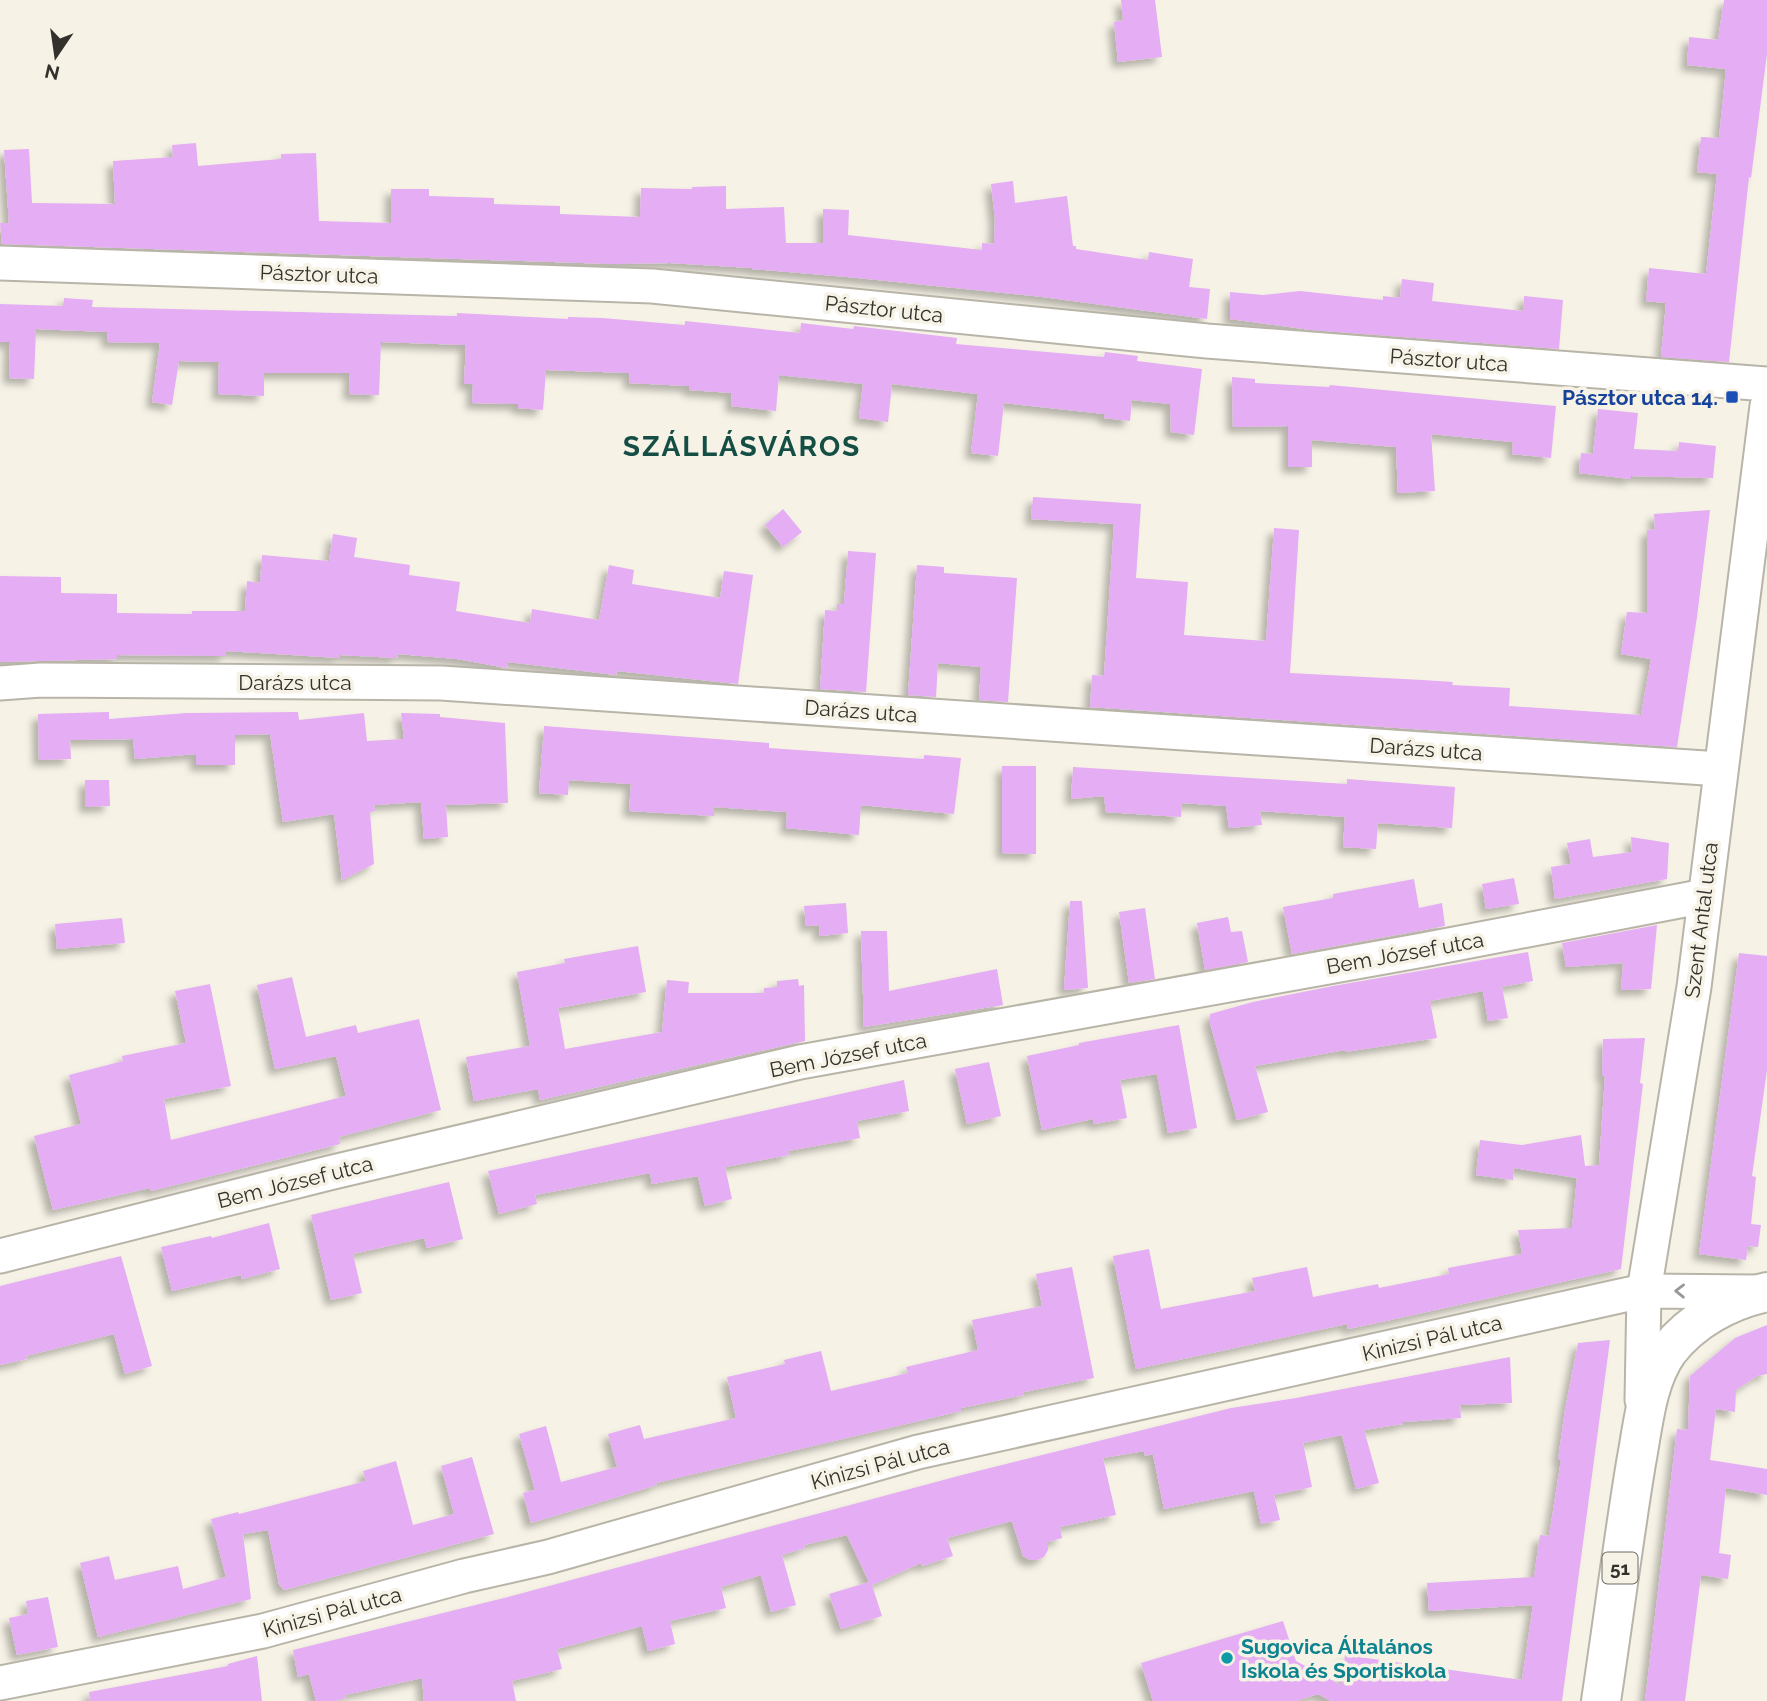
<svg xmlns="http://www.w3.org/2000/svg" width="1767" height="1701" viewBox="0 0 1767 1701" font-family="Raleway,sans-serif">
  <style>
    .building { fill: #e4adf4; filter: url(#shadow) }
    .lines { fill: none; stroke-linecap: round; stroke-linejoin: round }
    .minor-casing { stroke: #b8b4a8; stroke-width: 37 }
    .major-casing { stroke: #b8b4a8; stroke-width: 42 }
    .minor { stroke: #fff; stroke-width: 33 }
    .major { stroke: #fff; stroke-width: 38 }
    .oneway { stroke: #989896 }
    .transit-dot { fill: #1a4fb4; stroke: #f6f2e6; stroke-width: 2.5 }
    .culture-dot { fill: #0f9aa8; stroke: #f6f2e6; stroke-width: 2.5 }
    .labels { text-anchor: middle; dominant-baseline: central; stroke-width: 7; stroke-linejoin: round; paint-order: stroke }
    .shield { fill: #f6f2e6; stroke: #6d6b64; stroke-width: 2 }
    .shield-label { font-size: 19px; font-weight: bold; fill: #32312c }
    .street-label { font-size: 21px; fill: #32312c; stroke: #f6f2e6 }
    .transit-label { font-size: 21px; font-weight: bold; fill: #164399; stroke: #f6f2e6; text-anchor: end }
    .culture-label { font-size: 21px; font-weight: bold; fill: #0d838f; stroke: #f6f2e6; text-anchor: start }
    .district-label { font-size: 28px; font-weight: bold; letter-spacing: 2px; fill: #144e45; stroke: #f6f2e6 }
  </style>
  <defs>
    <filter id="shadow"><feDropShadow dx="-6" dy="6" stdDeviation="3.5" flood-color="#0004"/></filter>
  </defs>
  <rect width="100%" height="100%" fill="#f6f2e6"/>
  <g class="building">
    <path d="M 1121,0 L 1155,0 L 1162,57 L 1118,62 L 1114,22 L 1123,20 Z"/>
    <path d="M 1724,0 L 1767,0 L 1767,54 L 1751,178 L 1749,177 L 1729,362 L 1661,357 L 1666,303 L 1646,301 L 1649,268 L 1706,274 L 1717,174 L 1697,172 L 1701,137 L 1719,138 L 1726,69 L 1687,65 L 1689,37 L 1718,40 Z"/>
    <path d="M 196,143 L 198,166 L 281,159 L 281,154 L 316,153 L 319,221 L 391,223 L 391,189 L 429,189 L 429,196 L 494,198 L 494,204 L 560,206 L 560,214 L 640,217 L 641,188 L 692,189 L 692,187 L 726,186 L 726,209 L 784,207 L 786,243 L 823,243 L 823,209 L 849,210 L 848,235 L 982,250 L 982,243 L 994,244 L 995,219 L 991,184 L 1013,181 L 1015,203 L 1067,196 L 1073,246 L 1076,246 L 1076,249 L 1148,260 L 1149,252 L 1193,259 L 1189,287 L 1210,289 L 1207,319 L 1043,297 L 848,277 L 752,269 L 752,268 L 670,263 L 613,264 L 2,244 L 0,223 L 9,223 L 4,150 L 29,149 L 32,203 L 115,204 L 113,161 L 173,157 L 172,145 Z"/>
    <path d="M 1402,279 L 1434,283 L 1432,301 L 1523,311 L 1524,296 L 1563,300 L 1559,349 L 1311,330 L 1230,319 L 1230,292 L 1263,295 L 1300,291 L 1383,300 L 1383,296 L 1400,298 Z"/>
    <path d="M 64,298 L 93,300 L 92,307 L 457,316 L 457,313 L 568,319 L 568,317 L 602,318 L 685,325 L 685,321 L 800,333 L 801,323 L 853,329 L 854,326 L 957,338 L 956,344 L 1104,357 L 1105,352 L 1138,356 L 1137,361 L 1202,369 L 1194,435 L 1171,432 L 1170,404 L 1132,400 L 1130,421 L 1104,418 L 1105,414 L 1004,403 L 998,456 L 971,453 L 978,394 L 892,384 L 888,422 L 859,418 L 863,384 L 779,375 L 776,411 L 731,406 L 732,393 L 689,390 L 689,386 L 629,383 L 630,373 L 546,370 L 543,410 L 518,408 L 518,404 L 472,403 L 473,384 L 464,384 L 466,345 L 381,342 L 379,395 L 349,394 L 350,373 L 264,373 L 264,396 L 218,394 L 219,362 L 179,361 L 172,405 L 152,402 L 160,343 L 107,342 L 108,332 L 36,329 L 34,379 L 9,378 L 10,342 L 0,342 L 0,304 L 63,306 Z"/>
    <path d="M 1232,377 L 1255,379 L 1255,383 L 1329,387 L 1330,385 L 1556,406 L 1551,458 L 1512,454 L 1513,442 L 1431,434 L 1435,491 L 1398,493 L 1396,447 L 1312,440 L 1312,467 L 1288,467 L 1288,426 L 1233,427 Z"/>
    <path d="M 1598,409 L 1638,413 L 1634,449 L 1678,451 L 1679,442 L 1716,446 L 1713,478 L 1631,476 L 1631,479 L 1579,473 L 1581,453 L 1593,454 Z"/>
    <path d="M 1033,497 L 1141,504 L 1136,578 L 1188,582 L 1184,635 L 1266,641 L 1274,528 L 1299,530 L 1290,673 L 1422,680 L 1453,682 L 1452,685 L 1510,688 L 1509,706 L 1641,715 L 1651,659 L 1621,654 L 1627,612 L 1647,613 L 1647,530 L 1655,529 L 1654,514 L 1710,510 L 1697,617 L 1677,747 L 1090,707 L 1092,675 L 1104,676 L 1114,524 L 1031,519 Z"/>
    <path d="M 783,509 L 802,532 L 783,547 L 765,525 Z"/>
    <path d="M 333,534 L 357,538 L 354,557 L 410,565 L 409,575 L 460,582 L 456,611 L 530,623 L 532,609 L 599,620 L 609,565 L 634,570 L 632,584 L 720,598 L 724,571 L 753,575 L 738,684 L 617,671 L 616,675 L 508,662 L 507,668 L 457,659 L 398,654 L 397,658 L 340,655 L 340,658 L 226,651 L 226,656 L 117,655 L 117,659 L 0,662 L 0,576 L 61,577 L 61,593 L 117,594 L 117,613 L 192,614 L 192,611 L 245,611 L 247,581 L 260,583 L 262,555 L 329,561 Z"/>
    <path d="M 848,551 L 876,553 L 866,692 L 820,689 L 825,610 L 837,611 L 837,604 L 844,604 Z"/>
    <path d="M 917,565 L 944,567 L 944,573 L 1017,578 L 1008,702 L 979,700 L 981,667 L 938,663 L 936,697 L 908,695 Z"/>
    <path d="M 109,712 L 109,719 L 187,713 L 298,712 L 299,720 L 364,713 L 367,741 L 404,739 L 401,713 L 440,714 L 440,717 L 505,723 L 508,803 L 446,805 L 448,837 L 424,839 L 421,802 L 374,805 L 375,811 L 370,812 L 374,864 L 342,880 L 334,814 L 283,822 L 270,734 L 235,735 L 235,765 L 196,765 L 196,754 L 135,759 L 133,739 L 70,740 L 71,759 L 39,760 L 38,714 Z"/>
    <path d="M 544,726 L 769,743 L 769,748 L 924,759 L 924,755 L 961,758 L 954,814 L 861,805 L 859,835 L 786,828 L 787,812 L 714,807 L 714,816 L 629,811 L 631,784 L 569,780 L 568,795 L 539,793 Z"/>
    <path d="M 1002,766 L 1036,766 L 1036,854 L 1002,853 Z"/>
    <path d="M 1073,767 L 1347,784 L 1347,779 L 1455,787 L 1452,828 L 1378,823 L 1376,849 L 1343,847 L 1345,817 L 1260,811 L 1262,825 L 1229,828 L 1226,806 L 1182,803 L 1181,817 L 1106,812 L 1104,796 L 1071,799 Z"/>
    <path d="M 85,780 L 109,780 L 110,806 L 85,807 Z"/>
    <path d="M 1631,837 L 1669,843 L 1667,879 L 1555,899 L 1551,867 L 1571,864 L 1567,843 L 1590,839 L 1593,857 L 1632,852 Z"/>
    <path d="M 1514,878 L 1519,904 L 1486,909 L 1482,884 Z"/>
    <path d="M 1414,879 L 1419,908 L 1442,903 L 1445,926 L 1292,954 L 1283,907 L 1333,898 L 1333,894 Z"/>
    <path d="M 1070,901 L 1082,901 L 1088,988 L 1064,990 Z"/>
    <path d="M 846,903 L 848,933 L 820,936 L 819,925 L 806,926 L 804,906 Z"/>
    <path d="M 1145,908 L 1155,979 L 1129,983 L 1119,912 Z"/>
    <path d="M 1228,917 L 1231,932 L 1242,931 L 1248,962 L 1205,970 L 1197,923 Z"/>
    <path d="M 122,918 L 125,943 L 57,949 L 55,924 Z"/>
    <path d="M 1657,925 L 1651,989 L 1621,990 L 1623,963 L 1566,967 L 1562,943 Z"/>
    <path d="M 861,931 L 887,931 L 889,991 L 997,969 L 1003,1005 L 864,1027 Z"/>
    <path d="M 638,946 L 646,992 L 558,1008 L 565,1049 L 662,1032 L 667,980 L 689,982 L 688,993 L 764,993 L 764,988 L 777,987 L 777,981 L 798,979 L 799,986 L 804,985 L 805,1041 L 540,1100 L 538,1089 L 474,1101 L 466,1057 L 530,1046 L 517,972 L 565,963 L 564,959 Z"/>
    <path d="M 1528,952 L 1533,981 L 1502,987 L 1508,1018 L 1488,1021 L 1483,991 L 1430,1001 L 1437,1038 L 1345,1052 L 1345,1050 L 1255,1066 L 1268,1112 L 1237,1120 L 1210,1023 L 1210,1014 L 1253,1002 L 1333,986 Z"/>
    <path d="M 1739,953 L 1767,956 L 1767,1070 L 1752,1176 L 1756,1177 L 1751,1224 L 1761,1225 L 1758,1247 L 1748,1246 L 1746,1260 L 1699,1254 Z"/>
    <path d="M 292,977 L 306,1037 L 356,1025 L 358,1033 L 419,1019 L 441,1110 L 339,1137 L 340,1144 L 151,1191 L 150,1188 L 53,1210 L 34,1136 L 81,1124 L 69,1075 L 123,1061 L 122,1056 L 186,1043 L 175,991 L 210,984 L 231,1086 L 164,1099 L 171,1140 L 346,1096 L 336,1056 L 275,1069 L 257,985 Z"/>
    <path d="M 1179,1025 L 1197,1128 L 1168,1133 L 1157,1074 L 1120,1080 L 1127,1118 L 1094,1124 L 1093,1119 L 1042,1130 L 1027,1056 L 1079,1045 L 1079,1043 Z"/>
    <path d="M 1645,1038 L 1640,1083 L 1643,1084 L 1621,1269 L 1386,1321 L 1348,1329 L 1347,1324 L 1136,1369 L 1113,1256 L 1149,1249 L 1161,1309 L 1255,1291 L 1252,1278 L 1307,1267 L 1313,1297 L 1378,1284 L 1379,1288 L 1449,1274 L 1448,1268 L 1522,1254 L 1518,1230 L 1572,1228 L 1577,1178 L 1514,1168 L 1513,1180 L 1476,1175 L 1480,1140 L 1522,1145 L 1581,1135 L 1585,1166 L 1599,1165 L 1605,1076 L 1602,1076 L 1603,1039 Z"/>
    <path d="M 989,1062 L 1001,1116 L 967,1124 L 955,1069 Z"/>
    <path d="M 904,1080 L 909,1111 L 857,1121 L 860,1138 L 788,1151 L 789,1155 L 725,1167 L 732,1199 L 705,1206 L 698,1176 L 652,1184 L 650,1173 L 535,1195 L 537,1204 L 499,1214 L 488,1171 Z"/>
    <path d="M 449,1182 L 463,1239 L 427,1248 L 424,1238 L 353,1254 L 362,1293 L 331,1300 L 311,1215 Z"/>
    <path d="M 269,1223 L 280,1269 L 242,1279 L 241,1275 L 172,1291 L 161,1247 L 211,1236 L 212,1238 Z"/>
    <path d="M 121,1256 L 152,1366 L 125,1374 L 114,1334 L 26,1356 L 27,1359 L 0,1365 L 0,1286 Z"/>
    <path d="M 1072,1267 L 1094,1378 L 1024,1392 L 1024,1395 L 961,1408 L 961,1411 L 656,1483 L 657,1485 L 531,1523 L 523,1493 L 535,1490 L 519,1434 L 546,1426 L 561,1482 L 617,1467 L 608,1434 L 640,1425 L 644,1439 L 736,1418 L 727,1377 L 785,1364 L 784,1360 L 821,1351 L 831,1391 L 908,1373 L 906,1367 L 978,1350 L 972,1320 L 1042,1306 L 1036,1274 Z"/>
    <path d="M 1767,1325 L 1767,1374 L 1757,1376 L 1736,1390 L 1735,1412 L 1716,1409 L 1710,1460 L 1767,1469 L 1767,1495 L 1726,1488 L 1719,1553 L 1731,1555 L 1728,1579 L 1701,1575 L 1685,1701 L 1645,1701 L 1677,1429 L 1688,1430 L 1690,1376 L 1735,1338 Z"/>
    <path d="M 1610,1340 L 1562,1701 L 1331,1701 L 1318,1694 L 1296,1701 L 1153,1701 L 1141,1663 L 1283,1621 L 1296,1661 L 1341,1685 L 1345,1655 L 1522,1680 L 1533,1605 L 1429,1611 L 1427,1583 L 1534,1577 L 1540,1535 L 1549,1536 L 1561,1460 L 1558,1460 L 1565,1410 L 1578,1343 Z"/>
    <path d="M 1510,1357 L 1512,1403 L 1460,1405 L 1461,1418 L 1403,1422 L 1403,1424 L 1364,1430 L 1379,1483 L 1356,1489 L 1342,1435 L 1303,1443 L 1312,1487 L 1274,1495 L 1280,1520 L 1261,1524 L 1254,1491 L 1164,1509 L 1153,1454 L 1145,1456 L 1144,1451 L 1103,1458 L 1116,1515 L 1060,1527 L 1062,1538 L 1048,1542 L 1048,1550 L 1044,1557 L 1037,1560 L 1030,1560 L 1023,1556 L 1012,1521 L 947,1538 L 953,1556 L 922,1566 L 921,1563 L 872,1585 L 882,1616 L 841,1629 L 829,1594 L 869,1582 L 847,1535 L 804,1545 L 805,1548 L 782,1555 L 796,1605 L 771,1612 L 761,1575 L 721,1587 L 726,1608 L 670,1621 L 675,1644 L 648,1651 L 642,1626 L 557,1649 L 562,1669 L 512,1681 L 516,1701 L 424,1701 L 422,1678 L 345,1695 L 346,1698 L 334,1701 L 316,1701 L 309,1674 L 298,1677 L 293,1650 L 508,1597 L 962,1475 L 1231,1408 L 1296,1398 Z"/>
    <path d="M 472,1457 L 494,1534 L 284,1590 L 279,1584 L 268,1530 L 243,1534 L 251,1599 L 98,1637 L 80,1563 L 109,1556 L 115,1580 L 178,1566 L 183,1589 L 226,1577 L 211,1519 L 238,1512 L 239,1514 L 366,1481 L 363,1471 L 396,1461 L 413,1525 L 454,1514 L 441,1466 Z"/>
    <path d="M 48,1597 L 58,1647 L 17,1655 L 9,1618 L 28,1614 L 26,1601 Z"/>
    <path d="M 257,1656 L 262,1701 L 90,1701 L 89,1692 L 228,1666 L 228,1664 Z"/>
  </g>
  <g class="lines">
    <g class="minor-casing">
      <g id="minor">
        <path d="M 0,263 L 652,286 L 1207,341 L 1767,384"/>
        <path d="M 0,683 L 41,680 L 441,683 L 1720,769"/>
        <path d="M 0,1256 L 329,1173 L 800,1062 L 1423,950 L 1705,896"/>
        <path d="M 1642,1400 L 1644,1291 L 1694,987 L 1767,406"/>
        <path d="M 0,1683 L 263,1631 L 464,1576 L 548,1557 L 918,1452 L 1620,1296 L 1644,1291 L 1757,1292"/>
      </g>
    </g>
    <g class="major-casing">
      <path id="major" d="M 1601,1701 C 1613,1622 1623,1542 1636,1463 C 1643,1427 1646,1382 1668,1351 C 1692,1320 1729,1300 1767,1292"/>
    </g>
    <use href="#minor" class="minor"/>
    <use href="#major" class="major"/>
  </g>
  <defs><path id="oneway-chevron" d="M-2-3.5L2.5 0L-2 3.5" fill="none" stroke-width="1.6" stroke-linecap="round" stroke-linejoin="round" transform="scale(1.75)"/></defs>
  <use class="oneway" href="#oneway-chevron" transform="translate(1680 1291) rotate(-179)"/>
  <rect class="transit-dot" x="1725" y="390" width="14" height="14" rx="3.5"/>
  <circle class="culture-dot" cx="1227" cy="1658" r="7"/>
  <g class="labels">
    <rect class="shield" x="1602.5" y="1552.5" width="35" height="31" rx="5"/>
    <g class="shield-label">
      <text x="1620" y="1568">51</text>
    </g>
    <g class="street-label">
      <text transform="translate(319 274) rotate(2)">Pásztor utca</text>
      <text transform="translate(884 309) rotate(6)">Pásztor utca</text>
      <text transform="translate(1449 360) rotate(4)">Pásztor utca</text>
      <text x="295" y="682">Darázs utca</text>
      <text transform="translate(861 711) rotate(4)">Darázs utca</text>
      <text transform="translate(1426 749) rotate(4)">Darázs utca</text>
      <text transform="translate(1701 920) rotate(-83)">Szent Antal utca</text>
      <text transform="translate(1405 953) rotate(-10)">Bem József utca</text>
      <text transform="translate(848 1055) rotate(-11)">Bem József utca</text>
      <text transform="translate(295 1182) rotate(-14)">Bem József utca</text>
      <text transform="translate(1432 1338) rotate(-13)">Kinizsi Pál utca</text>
      <text transform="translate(880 1464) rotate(-15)">Kinizsi Pál utca</text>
      <text transform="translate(332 1612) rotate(-15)">Kinizsi Pál utca</text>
    </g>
    <g class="transit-label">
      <text x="1718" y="397">Pásztor utca 14.</text>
    </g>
    <g class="culture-label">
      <text x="1241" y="1646">Sugovica Általános<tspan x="1241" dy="24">Iskola és Sportiskola</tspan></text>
    </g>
    <g class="district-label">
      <text x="742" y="446">SZÁLLÁSVÁROS</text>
    </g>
  </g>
  <g transform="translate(56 56) rotate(193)" stroke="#f6f2e6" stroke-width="5" paint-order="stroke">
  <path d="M0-5L12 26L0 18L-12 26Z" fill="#32312c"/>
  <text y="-10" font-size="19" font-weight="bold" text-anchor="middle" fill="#32312c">N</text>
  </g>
</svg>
